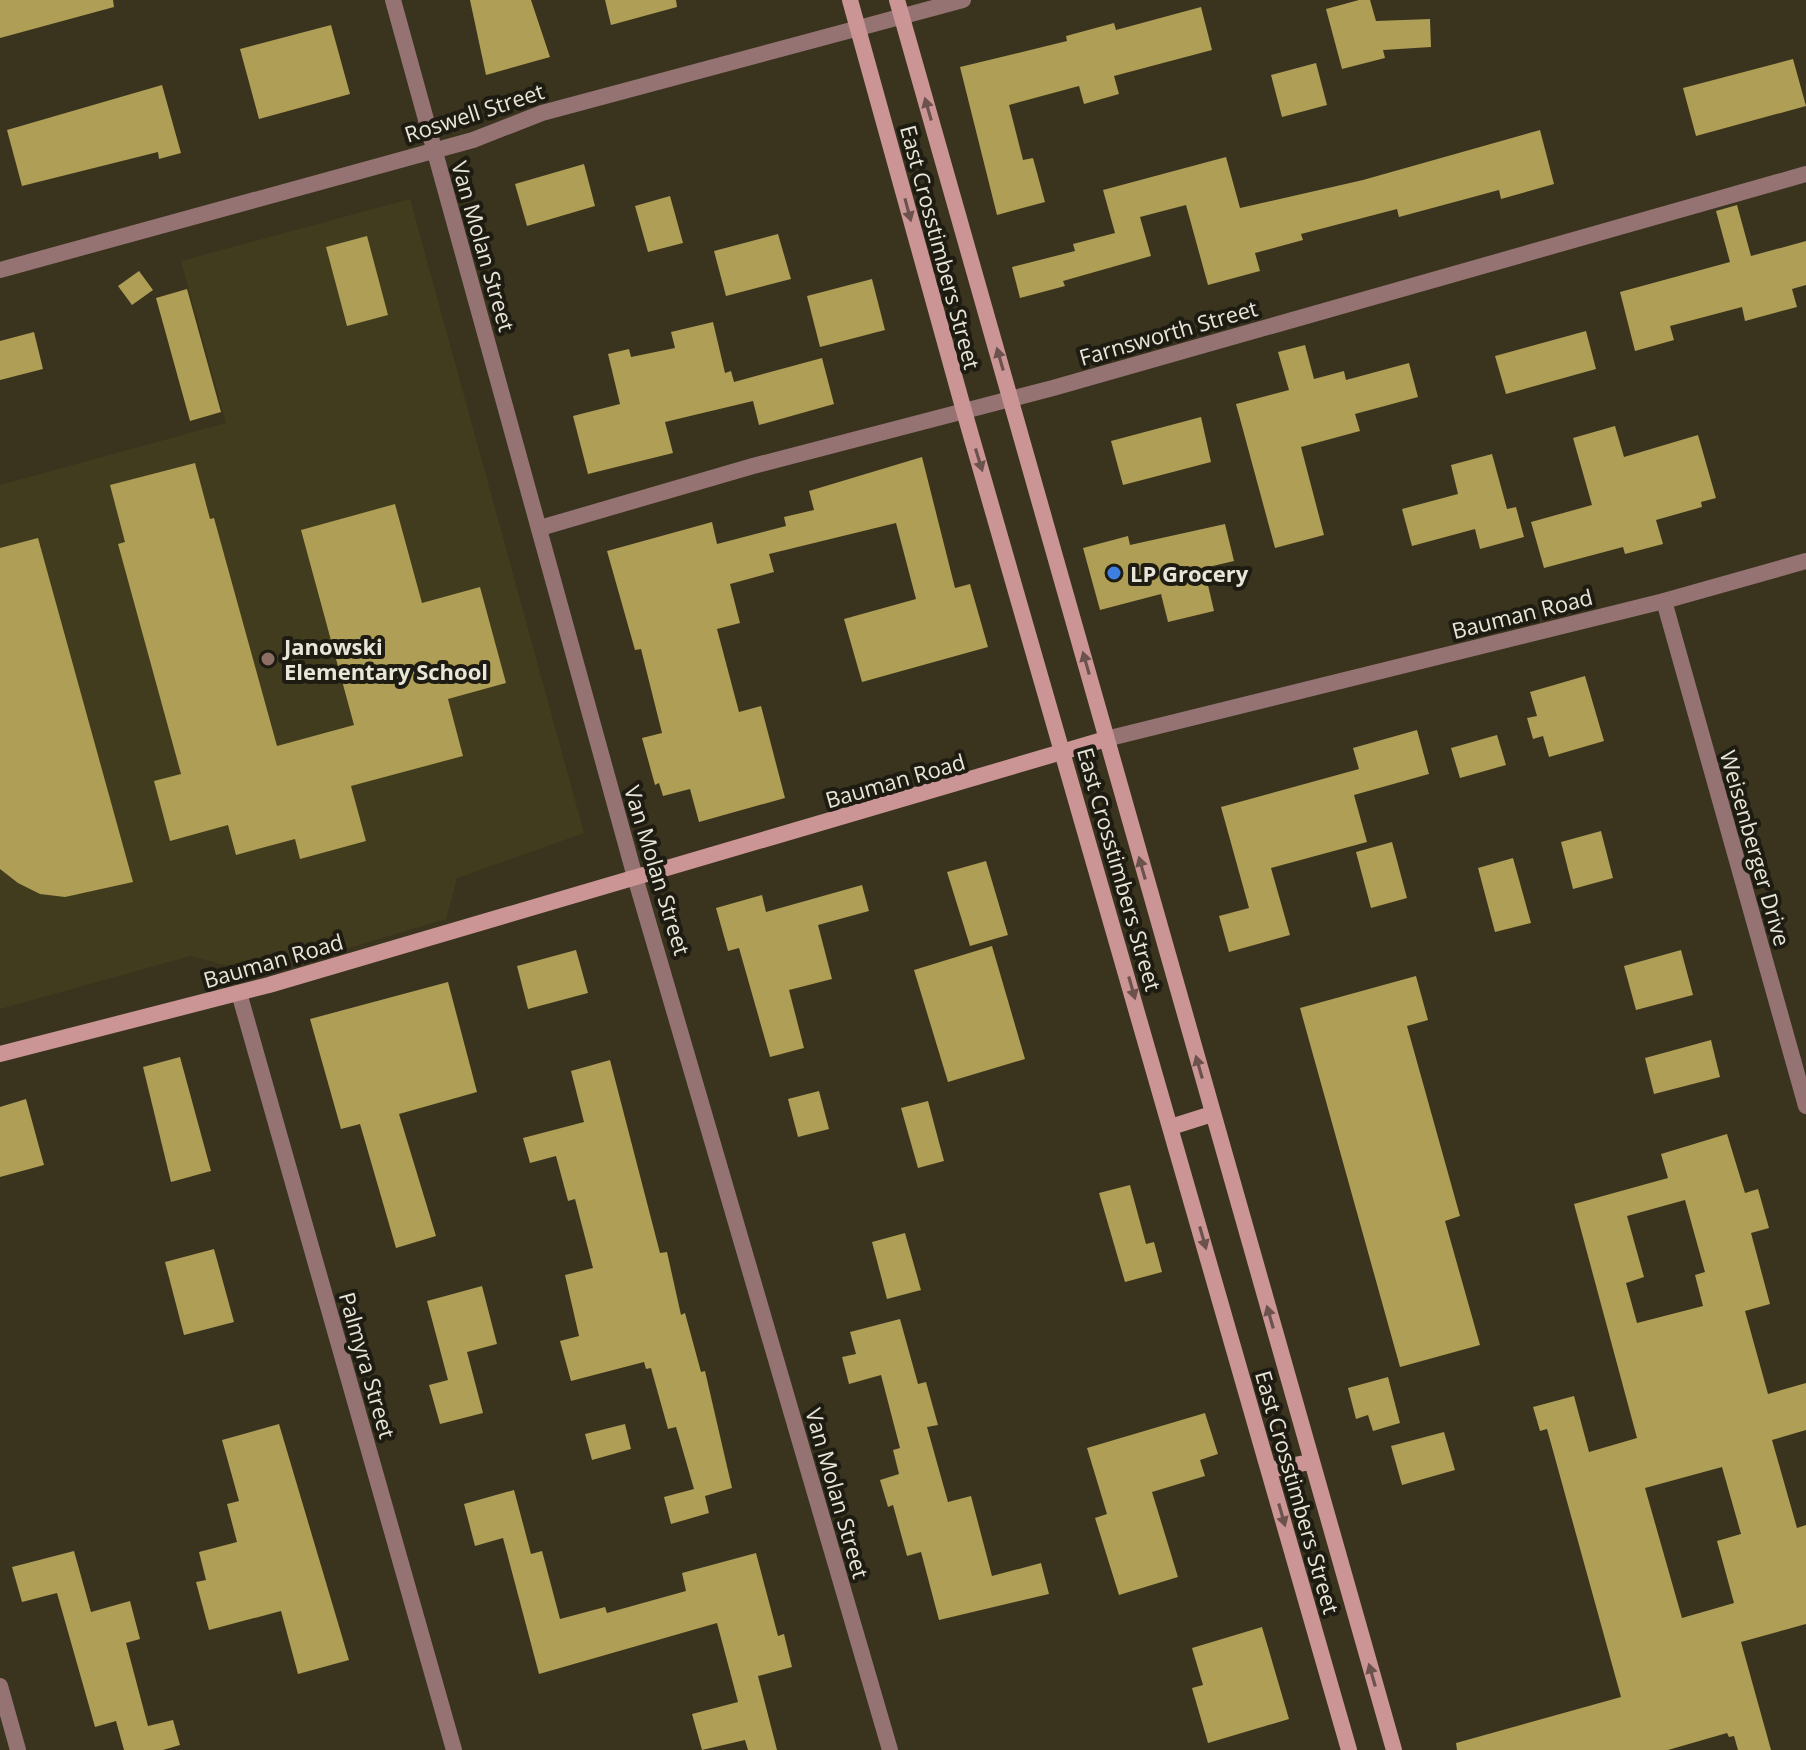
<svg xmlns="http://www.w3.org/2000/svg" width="1806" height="1750" viewBox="0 0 1806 1750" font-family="'Open Sans',sans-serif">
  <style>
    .built { fill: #423c1e }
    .building { fill: #af9e55; fill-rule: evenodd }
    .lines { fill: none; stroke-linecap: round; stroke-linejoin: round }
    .street { stroke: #957373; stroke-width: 16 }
    .secondary { stroke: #cb9595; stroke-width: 16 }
    .oneway { fill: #6c524d }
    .shop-dot { fill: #3f7fe0; stroke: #1e1c12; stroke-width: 3 }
    .education-dot { fill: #8d6e63; stroke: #1e1c12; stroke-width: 3 }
    .labels { text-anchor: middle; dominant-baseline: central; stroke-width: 8; stroke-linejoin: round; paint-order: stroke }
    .street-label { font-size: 22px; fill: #e8e6d8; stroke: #1e1c12 }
    .poi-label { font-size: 22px; font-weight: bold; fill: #e8e6d8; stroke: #1e1c12; text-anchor: start }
  </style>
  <rect width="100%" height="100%" fill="#3a341e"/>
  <path class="built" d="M 410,199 L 584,833 L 457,878 L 446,919 L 261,974 L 190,956 L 0,1009 L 0,485 L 226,423 L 181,261 Z"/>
  <g class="building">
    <path d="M 0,0 L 113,0 L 114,7 L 0,38 Z"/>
    <path d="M 470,0 L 531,0 L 550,57 L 486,75 Z"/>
    <path d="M 605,0 L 676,0 L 677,7 L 611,25 Z"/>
    <path d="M 1359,0 L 1370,0 L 1376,21 L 1430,19 L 1431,47 L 1383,50 L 1385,58 L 1342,69 L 1326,9 Z"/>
    <path d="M 1201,7 L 1212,50 L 1114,76 L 1119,94 L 1084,104 L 1079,86 L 1009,105 L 1023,160 L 1033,158 L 1045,202 L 997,215 L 960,67 L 1067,41 L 1066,36 L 1114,23 L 1116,30 Z"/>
    <path d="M 331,25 L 350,94 L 259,119 L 240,49 Z"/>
    <path d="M 1793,59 L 1806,106 L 1696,136 L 1683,88 Z"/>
    <path d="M 1316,63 L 1327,105 L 1282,117 L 1271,75 Z"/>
    <path d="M 162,85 L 181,153 L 159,159 L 158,152 L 22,186 L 7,130 Z"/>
    <path d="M 1540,130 L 1554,184 L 1501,199 L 1499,190 L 1399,217 L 1397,209 L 1301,234 L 1303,240 L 1255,253 L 1260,271 L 1208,285 L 1186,205 L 1140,217 L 1151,256 L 1063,281 L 1065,286 L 1020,298 L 1012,267 L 1075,251 L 1073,244 L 1115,233 L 1103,190 L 1226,157 L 1240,208 L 1363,180 Z"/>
    <path d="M 584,164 L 595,206 L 527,226 L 515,184 Z"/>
    <path d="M 670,196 L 683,243 L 648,252 L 635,206 Z"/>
    <path d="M 1737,205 L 1751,256 L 1806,241 L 1806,285 L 1792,289 L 1797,307 L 1745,321 L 1742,307 L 1670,326 L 1674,340 L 1635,351 L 1620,292 L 1730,262 L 1716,211 Z"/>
    <path d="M 778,234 L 791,279 L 726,296 L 714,251 Z"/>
    <path d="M 367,236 L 388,315 L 347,326 L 326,247 Z"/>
    <path d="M 139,271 L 153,290 L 132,305 L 118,286 Z"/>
    <path d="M 872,279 L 885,330 L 820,347 L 807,296 Z"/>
    <path d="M 187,289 L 221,412 L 190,421 L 156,298 Z"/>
    <path d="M 713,322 L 725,373 L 731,371 L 734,382 L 822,358 L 834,404 L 759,425 L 753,401 L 665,422 L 673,453 L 588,474 L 573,416 L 620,404 L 608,354 L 629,349 L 631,357 L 675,348 L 671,332 Z"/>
    <path d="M 1586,331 L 1596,369 L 1506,394 L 1495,356 Z"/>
    <path d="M 34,332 L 43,369 L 0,380 L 0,341 Z"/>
    <path d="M 1305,345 L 1314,379 L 1344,371 L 1346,380 L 1409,363 L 1418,397 L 1355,414 L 1360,431 L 1301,447 L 1324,535 L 1275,548 L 1236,404 L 1289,390 L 1278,352 Z"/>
    <path d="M 1201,417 L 1211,462 L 1123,485 L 1111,441 Z"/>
    <path d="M 1615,426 L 1624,457 L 1698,435 L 1716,498 L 1701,502 L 1702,507 L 1656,520 L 1663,544 L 1625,554 L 1623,547 L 1544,568 L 1531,522 L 1592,505 L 1573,438 Z"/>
    <path d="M 1492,454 L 1507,509 L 1516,507 L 1524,537 L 1480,549 L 1475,529 L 1412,546 L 1402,509 L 1458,494 L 1451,465 Z"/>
    <path d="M 922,457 L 955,588 L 970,584 L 988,647 L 862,682 L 844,619 L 916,599 L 896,523 L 769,554 L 774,572 L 730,584 L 740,623 L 717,629 L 739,712 L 761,706 L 785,798 L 699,822 L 690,789 L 663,796 L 659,783 L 655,785 L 642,738 L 662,733 L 641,649 L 635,650 L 607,551 L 712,522 L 717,544 L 786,526 L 784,517 L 814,510 L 809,491 Z"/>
    <path d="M 195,463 L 210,519 L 214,518 L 277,746 L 354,725 L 301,530 L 395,504 L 422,603 L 480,587 L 506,683 L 448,699 L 463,756 L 351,786 L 366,841 L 300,859 L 295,839 L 236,855 L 228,825 L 170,841 L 154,781 L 181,774 L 118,544 L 125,542 L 110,485 Z"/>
    <path d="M 1225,524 L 1234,561 L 1204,568 L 1214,611 L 1168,622 L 1161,594 L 1100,610 L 1083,548 L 1128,536 L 1130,545 Z"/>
    <path d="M 38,538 L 133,882 L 65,897 L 40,894 L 18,883 L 0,869 L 0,548 Z"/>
    <path d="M 1585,676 L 1604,741 L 1549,757 L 1543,736 L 1533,739 L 1527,718 L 1537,716 L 1530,692 Z"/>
    <path d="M 1417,730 L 1429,774 L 1354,795 L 1367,842 L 1271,868 L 1290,935 L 1229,952 L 1219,916 L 1249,908 L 1221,807 L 1359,769 L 1353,748 Z"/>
    <path d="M 1497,735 L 1506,765 L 1460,778 L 1451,748 Z"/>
    <path d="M 1601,831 L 1613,878 L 1573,889 L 1561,842 Z"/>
    <path d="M 1392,842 L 1407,898 L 1371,908 L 1356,852 Z"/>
    <path d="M 1513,858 L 1531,923 L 1495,932 L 1478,868 Z"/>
    <path d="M 986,861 L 1008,935 L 970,946 L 947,872 Z"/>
    <path d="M 862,885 L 869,911 L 818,925 L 832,979 L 789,990 L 804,1048 L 770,1057 L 739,948 L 728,951 L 716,908 L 762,895 L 766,912 Z"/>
    <path d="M 992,946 L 1025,1059 L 948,1082 L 914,970 Z"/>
    <path d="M 576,950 L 588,993 L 528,1009 L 517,966 Z"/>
    <path d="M 1681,950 L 1693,995 L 1636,1010 L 1624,966 Z"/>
    <path d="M 1416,976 L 1428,1020 L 1407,1026 L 1460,1216 L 1445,1221 L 1480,1345 L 1400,1367 L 1300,1008 Z"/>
    <path d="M 448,982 L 477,1092 L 399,1114 L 436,1236 L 396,1248 L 360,1124 L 341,1129 L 310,1019 Z"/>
    <path d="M 1711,1040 L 1720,1077 L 1654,1094 L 1645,1058 Z"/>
    <path d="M 180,1057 L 211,1171 L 171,1182 L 143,1067 Z"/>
    <path d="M 610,1060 L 660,1253 L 667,1252 L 681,1315 L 685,1313 L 701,1372 L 705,1371 L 732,1488 L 705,1496 L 709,1513 L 671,1524 L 664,1497 L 694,1489 L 676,1427 L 668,1429 L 651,1368 L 646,1369 L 644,1362 L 571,1381 L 560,1341 L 579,1336 L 565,1275 L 593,1268 L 575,1199 L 568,1201 L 556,1156 L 530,1163 L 523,1138 L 584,1122 L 571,1071 Z"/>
    <path d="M 819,1091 L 829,1129 L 798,1137 L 788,1099 Z"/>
    <path d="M 26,1099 L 44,1165 L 0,1177 L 0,1107 Z"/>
    <path d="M 928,1101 L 944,1161 L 918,1168 L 901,1108 Z"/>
    <path d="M 1727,1134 L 1745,1193 L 1758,1189 L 1769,1228 L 1751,1233 L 1770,1304 L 1745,1311 L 1768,1394 L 1806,1383 L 1806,1430 L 1772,1440 L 1797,1528 L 1806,1525 L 1806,1624 L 1741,1642 L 1771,1750 L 1738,1750 L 1734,1736 L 1729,1737 L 1727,1733 L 1668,1750 L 1457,1750 L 1456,1743 L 1621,1697 L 1547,1429 L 1540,1431 L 1533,1407 L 1574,1396 L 1589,1452 L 1637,1438 L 1574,1204 L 1668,1178 L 1661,1154 ZM 1685,1200 L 1705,1272 L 1695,1275 L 1703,1306 L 1637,1323 L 1626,1283 L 1644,1277 L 1627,1216 ZM 1722,1467 L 1741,1534 L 1717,1541 L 1734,1603 L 1682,1618 L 1645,1488 Z"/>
    <path d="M 1130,1185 L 1146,1244 L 1154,1242 L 1162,1272 L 1125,1282 L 1099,1193 Z"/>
    <path d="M 905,1233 L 921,1290 L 887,1299 L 872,1242 Z"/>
    <path d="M 214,1249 L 234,1322 L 184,1335 L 165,1262 Z"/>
    <path d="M 482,1286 L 497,1344 L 467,1352 L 483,1413 L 440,1424 L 429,1385 L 448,1380 L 427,1301 Z"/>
    <path d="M 900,1319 L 918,1384 L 926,1382 L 938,1425 L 927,1427 L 948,1502 L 971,1496 L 992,1576 L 1041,1563 L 1049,1594 L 939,1620 L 921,1552 L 907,1556 L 893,1505 L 888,1507 L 880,1480 L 899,1474 L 893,1450 L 900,1448 L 881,1375 L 849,1384 L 842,1357 L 856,1354 L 850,1332 Z"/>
    <path d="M 1388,1377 L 1400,1423 L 1373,1431 L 1368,1415 L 1356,1419 L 1348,1388 Z"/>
    <path d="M 1205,1413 L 1218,1454 L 1200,1460 L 1205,1476 L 1152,1492 L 1178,1577 L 1119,1595 L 1095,1518 L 1107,1514 L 1087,1448 Z"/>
    <path d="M 279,1424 L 349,1660 L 298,1674 L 281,1611 L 209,1630 L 196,1582 L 206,1580 L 199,1552 L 237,1542 L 227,1504 L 239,1501 L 222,1440 Z"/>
    <path d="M 625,1424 L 631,1449 L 592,1460 L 585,1434 Z"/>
    <path d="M 1444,1432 L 1455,1470 L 1402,1485 L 1391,1446 Z"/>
    <path d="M 514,1490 L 531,1554 L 542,1551 L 560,1619 L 605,1607 L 607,1613 L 686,1591 L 682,1573 L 756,1553 L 778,1636 L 784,1634 L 792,1667 L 758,1676 L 777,1750 L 748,1750 L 745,1740 L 702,1750 L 692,1714 L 738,1702 L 717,1623 L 539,1674 L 503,1538 L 475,1546 L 464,1504 Z"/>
    <path d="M 74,1551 L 91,1612 L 130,1601 L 140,1639 L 126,1643 L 148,1726 L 173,1720 L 180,1745 L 163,1750 L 124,1750 L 116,1721 L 95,1727 L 57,1593 L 22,1602 L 12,1567 Z"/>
    <path d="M 1262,1627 L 1289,1719 L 1208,1743 L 1192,1688 L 1203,1685 L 1192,1648 Z"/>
  </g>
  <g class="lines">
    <g class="street">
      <path d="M 393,0 L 635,877 L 890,1750"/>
      <path d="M 0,270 L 473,140 L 542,113 L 963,0"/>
      <path d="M 540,528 L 753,466 L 1053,388 L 1806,174"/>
      <path d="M 1664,601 L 1806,1106"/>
      <path d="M 1106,739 L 1664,601 L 1806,561"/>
      <path d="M 239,993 L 454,1750"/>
      <path d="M 0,1686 L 18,1750"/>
    </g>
    <g class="secondary">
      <path d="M 850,0 L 964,411 L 1349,1750"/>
      <path d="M 897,0 L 1394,1750"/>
      <path d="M 0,1054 L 269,985 L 1106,739"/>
      <path d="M 1171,1127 L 1212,1114"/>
      <path d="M 1269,1470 L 1310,1462"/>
    </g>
  </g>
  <defs><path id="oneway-solid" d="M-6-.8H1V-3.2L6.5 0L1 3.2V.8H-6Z" transform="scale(2)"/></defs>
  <g class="oneway">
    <use href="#oneway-solid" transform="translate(928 109) rotate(-106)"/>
    <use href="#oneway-solid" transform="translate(908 210) rotate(75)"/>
    <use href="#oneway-solid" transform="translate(1000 359) rotate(-106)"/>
    <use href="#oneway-solid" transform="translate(979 460) rotate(73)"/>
    <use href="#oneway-solid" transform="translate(1086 663) rotate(-106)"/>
    <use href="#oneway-solid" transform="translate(1142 868) rotate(-106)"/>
    <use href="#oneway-solid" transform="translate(1132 988) rotate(74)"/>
    <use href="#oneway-solid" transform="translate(1199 1067) rotate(-106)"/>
    <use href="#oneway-solid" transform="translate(1203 1238) rotate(74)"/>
    <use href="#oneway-solid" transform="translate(1270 1317) rotate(-106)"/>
    <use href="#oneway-solid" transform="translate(1282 1515) rotate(74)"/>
    <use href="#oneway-solid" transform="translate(1372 1675) rotate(-106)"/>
  </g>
  <circle class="shop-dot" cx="1114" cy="573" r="8"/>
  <circle class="education-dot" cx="268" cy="659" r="8"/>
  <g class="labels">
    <g class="street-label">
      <text transform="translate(474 112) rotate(-18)">Roswell Street</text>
      <text transform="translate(484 246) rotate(74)">Van Molan Street</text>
      <text transform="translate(941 247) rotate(75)">East Crosstimbers Street</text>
      <text transform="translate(1168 332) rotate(-16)">Farnsworth Street</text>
      <text transform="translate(1522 613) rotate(-14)">Bauman Road</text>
      <text transform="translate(895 780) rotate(-16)">Bauman Road</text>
      <text transform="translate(1756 848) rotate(74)">Weisenberger Drive</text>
      <text transform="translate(1120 869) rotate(74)">East Crosstimbers Street</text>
      <text transform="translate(658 870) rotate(73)">Van Molan Street</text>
      <text transform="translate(273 960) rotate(-16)">Bauman Road</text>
      <text transform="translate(368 1365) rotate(74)">Palmyra Street</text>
      <text transform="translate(1298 1492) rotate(74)">East Crosstimbers Street</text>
      <text transform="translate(838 1493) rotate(74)">Van Molan Street</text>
    </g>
    <g class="poi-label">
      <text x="1130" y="573">LP Grocery</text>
      <text x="284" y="646">Janowski<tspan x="284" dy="25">Elementary School</tspan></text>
    </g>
  </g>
</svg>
